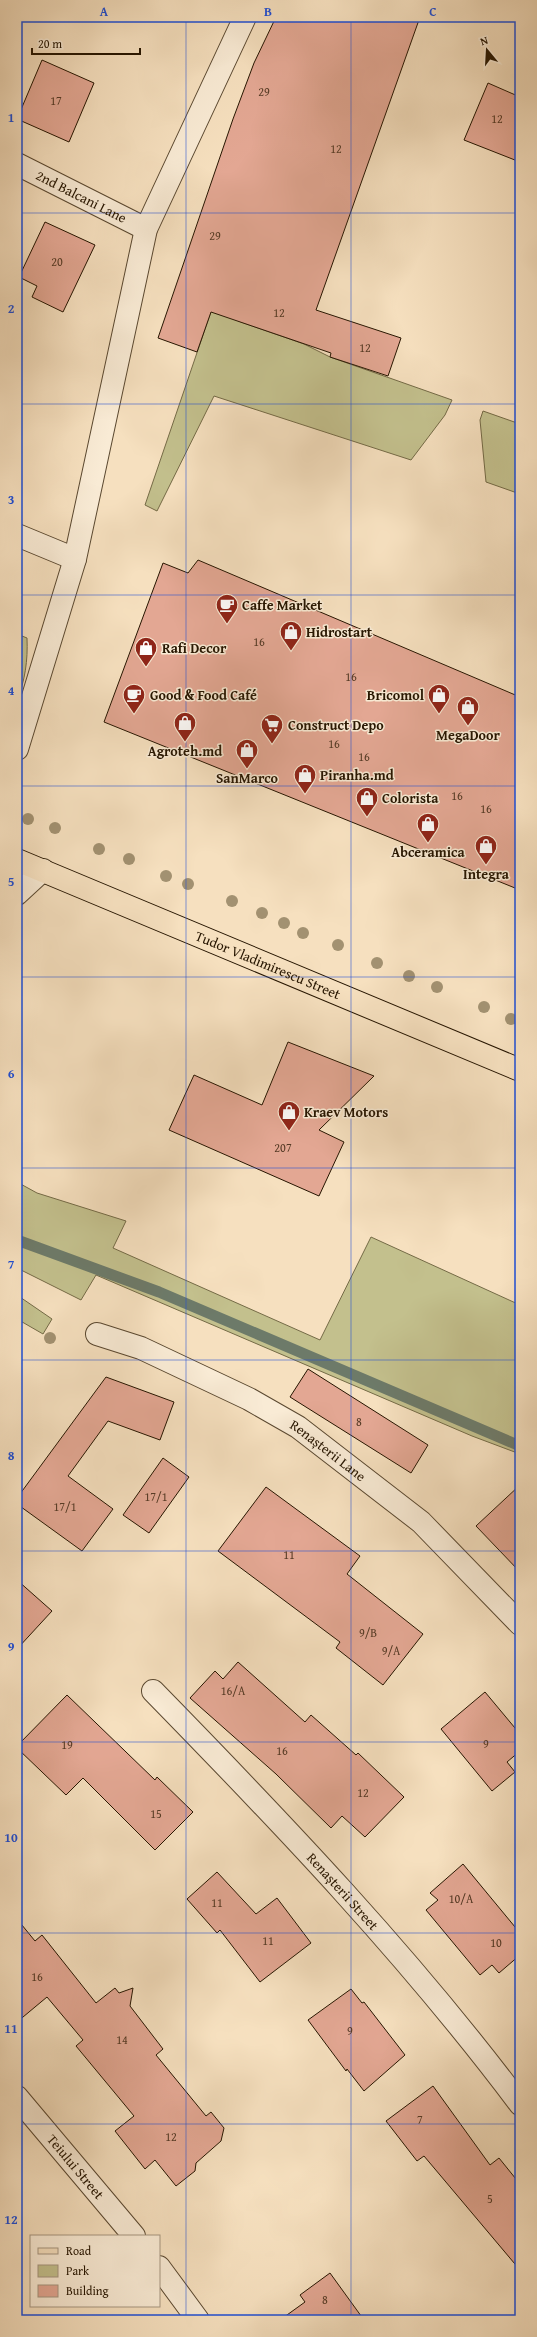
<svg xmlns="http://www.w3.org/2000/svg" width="537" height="2337" viewBox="0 0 537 2337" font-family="'Gentium Book Plus',serif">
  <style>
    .green { fill: #c3c08d; stroke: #746a46 }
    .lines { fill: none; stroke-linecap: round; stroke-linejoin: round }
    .stream { stroke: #6d7a69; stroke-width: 11 }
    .building { fill: #e3a793; stroke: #261500 }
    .minor-casing { stroke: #5a4830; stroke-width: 24 }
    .major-casing { stroke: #261500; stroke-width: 24 }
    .minor { stroke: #f9ebd5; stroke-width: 22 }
    .major { stroke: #f6e0bf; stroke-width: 22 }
    .tree { fill: #a29171 }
    .grid { fill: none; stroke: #1d4ed8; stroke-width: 1; stroke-opacity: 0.55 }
    .labels { text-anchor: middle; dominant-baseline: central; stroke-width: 3; stroke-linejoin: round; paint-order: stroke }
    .number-label { font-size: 12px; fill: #553a25 }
    .street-label { font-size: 14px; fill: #261500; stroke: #f9ebd5 }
    .poi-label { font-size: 14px; font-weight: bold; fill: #261500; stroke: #f9ebd5; text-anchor: start }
    .neatline { fill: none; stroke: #1d4ed8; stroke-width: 1.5 }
    .grid-label { font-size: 13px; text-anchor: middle; font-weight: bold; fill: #1d4ed8 }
  </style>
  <rect width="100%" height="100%" fill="#f6e0bf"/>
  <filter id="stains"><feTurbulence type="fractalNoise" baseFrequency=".005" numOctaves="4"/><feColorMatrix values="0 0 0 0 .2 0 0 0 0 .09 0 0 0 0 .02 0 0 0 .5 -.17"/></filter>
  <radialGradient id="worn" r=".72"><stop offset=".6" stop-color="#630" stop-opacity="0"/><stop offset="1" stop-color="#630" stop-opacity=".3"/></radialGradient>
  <g class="green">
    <path d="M 272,133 L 238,321 L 304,344 L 330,357 L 452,400 L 445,415 L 411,460 L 214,396 L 157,511 L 145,505 Z"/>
    <path d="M 483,411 L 520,424 L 520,494 L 486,482 L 480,420 Z"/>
    <path d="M 17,634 L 27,638 C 28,661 25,680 17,701 Z"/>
    <path d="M 17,1182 L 37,1193 L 126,1221 L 113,1248 L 320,1340 L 371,1237 L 520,1305 L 520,1454 L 472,1436 L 96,1275 L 81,1300 L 17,1268 Z"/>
    <path d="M 17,1295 L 52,1319 L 43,1334 L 17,1319 Z"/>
  </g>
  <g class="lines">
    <path class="stream" d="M 17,1240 L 159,1292 L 520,1446"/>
  </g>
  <g class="building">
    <path d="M 276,17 L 420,17 L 316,310 L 401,338 L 388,376 L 330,357 L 331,353 L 211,312 L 197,352 L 158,338 L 233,119 L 254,63 Z"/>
    <path d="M 42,60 L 94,83 L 69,142 L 17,119 Z"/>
    <path d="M 488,83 L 520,97 L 520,162 L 464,140 Z"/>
    <path d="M 45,222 L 95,245 L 63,312 L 32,297 L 37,286 L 19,277 Z"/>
    <path d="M 198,560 L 520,697 L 520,890 L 104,722 L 163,563 L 188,573 Z"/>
    <path d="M 288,1042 L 374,1076 L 319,1130 L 344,1142 L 319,1196 L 169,1130 L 194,1075 L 262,1105 Z"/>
    <path d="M 308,1369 L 428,1445 L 411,1473 L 290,1397 Z"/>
    <path d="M 106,1377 L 174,1402 L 160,1440 L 108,1421 L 68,1476 L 113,1509 L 82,1551 L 17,1504 L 17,1498 Z"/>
    <path d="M 163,1458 L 189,1477 L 149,1533 L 123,1515 Z"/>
    <path d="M 520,1485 L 520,1572 L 476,1526 Z"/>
    <path d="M 266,1487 L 360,1556 L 347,1574 L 423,1634 L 383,1685 L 336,1648 L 340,1642 L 218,1551 Z"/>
    <path d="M 17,1580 L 52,1611 L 17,1649 Z"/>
    <path d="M 238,1662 L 305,1722 L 311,1715 L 356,1755 L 358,1753 L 404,1797 L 365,1837 L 342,1816 L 331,1828 L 276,1774 L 190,1698 L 215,1671 L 223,1679 Z"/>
    <path d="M 485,1692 L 520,1734 L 520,1751 L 507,1762 L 515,1772 L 492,1791 L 441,1729 Z"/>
    <path d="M 67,1695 L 155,1780 L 157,1777 L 193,1812 L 155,1850 L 83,1778 L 66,1795 L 17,1748 L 17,1746 Z"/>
    <path d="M 463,1864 L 520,1933 L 520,1955 L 499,1973 L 492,1965 L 480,1975 L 426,1910 L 438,1900 L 430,1893 Z"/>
    <path d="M 217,1872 L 256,1914 L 277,1898 L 311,1943 L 260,1982 L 220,1930 L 217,1933 L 187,1899 Z"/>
    <path d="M 17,1919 L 35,1941 L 42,1935 L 96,2003 L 115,1988 L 119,1993 L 133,1988 L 130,2006 L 163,2049 L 156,2055 L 206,2116 L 211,2112 L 224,2128 L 221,2141 L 196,2163 L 195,2171 L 176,2186 L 155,2160 L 145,2169 L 115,2131 L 134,2116 L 76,2046 L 83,2040 L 47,1997 L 17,2022 Z"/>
    <path d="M 351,1989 L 362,2003 L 364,2002 L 405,2055 L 364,2091 L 347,2069 L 346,2071 L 308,2020 Z"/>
    <path d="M 433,2086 L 490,2165 L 499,2158 L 520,2184 L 520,2270 L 424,2156 L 417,2161 L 386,2121 Z"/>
    <path d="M 330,2273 L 364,2320 L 280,2320 L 305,2302 L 300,2295 Z"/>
  </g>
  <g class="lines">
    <g class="minor-casing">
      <g id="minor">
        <path id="s1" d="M 17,164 L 146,229"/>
        <path d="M 17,535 L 75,559"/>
        <path d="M 17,749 L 75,559 L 146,229 L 245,17"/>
        <path d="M 17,894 L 43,870"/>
        <path id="s2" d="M 97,1334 L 141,1348 L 249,1399 L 298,1427 L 421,1522 L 520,1624"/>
        <path id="s3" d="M 153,1691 C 282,1823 409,1956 520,2104"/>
        <path id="s4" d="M 17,2097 L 134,2236"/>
        <path d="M 159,2267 L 198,2320"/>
      </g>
    </g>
    <g class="major-casing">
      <g id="major">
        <path id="s5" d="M 17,860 L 520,1070"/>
      </g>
    </g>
    <use href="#minor" class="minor"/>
    <use href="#major" class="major"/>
  </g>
  <g class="tree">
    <circle cx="28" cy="819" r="6"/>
    <circle cx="55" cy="828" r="6"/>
    <circle cx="99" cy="849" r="6"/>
    <circle cx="129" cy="859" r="6"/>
    <circle cx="166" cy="876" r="6"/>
    <circle cx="188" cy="884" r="6"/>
    <circle cx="232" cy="901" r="6"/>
    <circle cx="262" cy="913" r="6"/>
    <circle cx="284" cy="923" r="6"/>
    <circle cx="303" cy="933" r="6"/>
    <circle cx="338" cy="945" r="6"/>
    <circle cx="377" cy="963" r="6"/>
    <circle cx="409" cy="976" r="6"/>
    <circle cx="437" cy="987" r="6"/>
    <circle cx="484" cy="1007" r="6"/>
    <circle cx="511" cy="1019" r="6"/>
    <circle cx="50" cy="1338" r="6"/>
  </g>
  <path class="grid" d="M 186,17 L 186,2320M 351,17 L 351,2320M 17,213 L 520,213M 17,404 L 520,404M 17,595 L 520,595M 17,786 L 520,786M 17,977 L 520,977M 17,1168 L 520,1168M 17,1360 L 520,1360M 17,1551 L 520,1551M 17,1742 L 520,1742M 17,1933 L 520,1933M 17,2124 L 520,2124"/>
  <defs>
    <g id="cafe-pin" transform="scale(1.15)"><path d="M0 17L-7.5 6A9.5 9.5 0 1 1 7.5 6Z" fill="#8f2418" stroke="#f9ebd5"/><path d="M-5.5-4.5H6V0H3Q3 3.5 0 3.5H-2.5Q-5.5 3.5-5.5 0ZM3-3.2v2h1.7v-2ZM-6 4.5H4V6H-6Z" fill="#fff"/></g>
    <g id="shop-pin" transform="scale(1.15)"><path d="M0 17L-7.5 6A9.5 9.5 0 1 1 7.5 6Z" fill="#8f2418" stroke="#f9ebd5"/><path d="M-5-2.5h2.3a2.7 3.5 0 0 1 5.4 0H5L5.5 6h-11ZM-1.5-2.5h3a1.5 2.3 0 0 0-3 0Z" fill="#fff"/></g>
    <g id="supermarket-pin" transform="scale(1.15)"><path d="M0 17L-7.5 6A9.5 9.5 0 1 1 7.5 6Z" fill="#8f2418" stroke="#f9ebd5"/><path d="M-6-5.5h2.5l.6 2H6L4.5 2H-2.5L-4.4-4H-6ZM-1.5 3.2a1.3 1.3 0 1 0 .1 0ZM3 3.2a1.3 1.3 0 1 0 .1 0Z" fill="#fff"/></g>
  </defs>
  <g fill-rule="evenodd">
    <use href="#cafe-pin" x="227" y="605"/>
    <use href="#shop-pin" x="291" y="632"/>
    <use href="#shop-pin" x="146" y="648"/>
    <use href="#cafe-pin" x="134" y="695"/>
    <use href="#shop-pin" x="439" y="695"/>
    <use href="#shop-pin" x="468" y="707"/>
    <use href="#shop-pin" x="185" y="723"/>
    <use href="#supermarket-pin" x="272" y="725"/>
    <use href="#shop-pin" x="247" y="750"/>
    <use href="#shop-pin" x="305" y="775"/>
    <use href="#shop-pin" x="367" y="798"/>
    <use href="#shop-pin" x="428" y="824"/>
    <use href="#shop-pin" x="486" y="846"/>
    <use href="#shop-pin" x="289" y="1112"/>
  </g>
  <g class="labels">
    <g class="number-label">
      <text x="264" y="91">29</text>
      <text x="56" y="100">17</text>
      <text x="497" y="118">12</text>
      <text x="336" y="148">12</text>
      <text x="215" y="235">29</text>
      <text x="57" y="261">20</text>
      <text x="279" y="312">12</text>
      <text x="365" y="347">12</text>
      <text x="259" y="641">16</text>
      <text x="351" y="676">16</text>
      <text x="334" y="743">16</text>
      <text x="364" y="756">16</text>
      <text x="457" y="795">16</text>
      <text x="486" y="808">16</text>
      <text x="283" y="1147">207</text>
      <text x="359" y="1421">8</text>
      <text x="156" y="1496">17/1</text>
      <text x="65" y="1506">17/1</text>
      <text x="289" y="1554">11</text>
      <text x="368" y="1632">9/B</text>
      <text x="391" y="1650">9/A</text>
      <text x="233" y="1690">16/A</text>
      <text x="486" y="1743">9</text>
      <text x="67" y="1744">19</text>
      <text x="282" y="1750">16</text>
      <text x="363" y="1792">12</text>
      <text x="156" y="1813">15</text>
      <text x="461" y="1898">10/A</text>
      <text x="217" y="1902">11</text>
      <text x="268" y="1940">11</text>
      <text x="496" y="1942">10</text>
      <text x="37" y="1976">16</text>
      <text x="350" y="2030">9</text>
      <text x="122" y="2039">14</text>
      <text x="420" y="2119">7</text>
      <text x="171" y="2136">12</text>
      <text x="490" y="2198">5</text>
      <text x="325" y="2299">8</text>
    </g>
    <g class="street-label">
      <text stroke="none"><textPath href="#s1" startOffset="72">2nd Balcani Lane</textPath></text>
      <text stroke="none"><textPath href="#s5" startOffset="272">Tudor Vladimirescu Street</textPath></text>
      <text stroke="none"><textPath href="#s2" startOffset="260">Renașterii Lane</textPath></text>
      <text stroke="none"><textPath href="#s3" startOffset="276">Renașterii Street</textPath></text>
      <text stroke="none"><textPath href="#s4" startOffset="91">Teiului Street</textPath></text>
    </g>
    <g class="poi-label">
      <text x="242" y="605">Caffe Market</text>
      <text x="306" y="632">Hidrostart</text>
      <text x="162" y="648">Rafi Decor</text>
      <text x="150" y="695">Good &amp; Food Café</text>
      <text x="424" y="695" text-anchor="end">Bricomol</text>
      <text x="288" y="725">Construct Depo</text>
      <text x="468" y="735" text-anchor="middle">MegaDoor</text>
      <text x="185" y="751" text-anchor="middle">Agroteh.md</text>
      <text x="320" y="775">Piranha.md</text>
      <text x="247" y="778" text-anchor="middle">SanMarco</text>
      <text x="382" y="798">Colorista</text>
      <text x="428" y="852" text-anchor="middle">Abceramica</text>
      <text x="486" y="874" text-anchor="middle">Integra</text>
      <text x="304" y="1112">Kraev Motors</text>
    </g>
  </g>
  <rect width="537" height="2337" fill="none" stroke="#f6e0bf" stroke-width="44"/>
  <rect x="30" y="2235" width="130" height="72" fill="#f9ebd5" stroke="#a59580"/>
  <rect x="38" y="2248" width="20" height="6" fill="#f6e0bf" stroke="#a59580"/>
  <text x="66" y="2255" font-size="12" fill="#261500">Road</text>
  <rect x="38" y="2265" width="20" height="12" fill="#c3c08d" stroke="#a59580"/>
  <text x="66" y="2275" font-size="12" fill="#261500">Park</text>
  <rect x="38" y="2285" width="20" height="12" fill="#e3a793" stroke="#a59580"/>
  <text x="66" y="2295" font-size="12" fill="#261500">Building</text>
  <g transform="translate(487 50) rotate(342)" stroke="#f9ebd5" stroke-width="3" paint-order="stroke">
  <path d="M0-3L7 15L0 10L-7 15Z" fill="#261500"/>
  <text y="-6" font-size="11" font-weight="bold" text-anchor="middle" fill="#261500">N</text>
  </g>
  <path d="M32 48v6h108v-6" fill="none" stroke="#261500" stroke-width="2"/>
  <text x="38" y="48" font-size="12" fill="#261500" stroke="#f9ebd5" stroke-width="3" paint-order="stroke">20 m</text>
  <rect x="22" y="22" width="493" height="2293" class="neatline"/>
  <g class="grid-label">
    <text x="104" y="16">A</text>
    <text x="268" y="16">B</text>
    <text x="433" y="16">C</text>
    <text x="11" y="122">1</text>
    <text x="11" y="313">2</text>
    <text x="11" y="504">3</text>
    <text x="11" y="695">4</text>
    <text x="11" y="886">5</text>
    <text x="11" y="1078">6</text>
    <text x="11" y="1269">7</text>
    <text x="11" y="1460">8</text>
    <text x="11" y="1651">9</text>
    <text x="11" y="1842">10</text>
    <text x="11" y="2033">11</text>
    <text x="11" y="2224">12</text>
  </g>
  <rect width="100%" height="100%" filter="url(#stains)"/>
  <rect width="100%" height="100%" fill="url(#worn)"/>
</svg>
